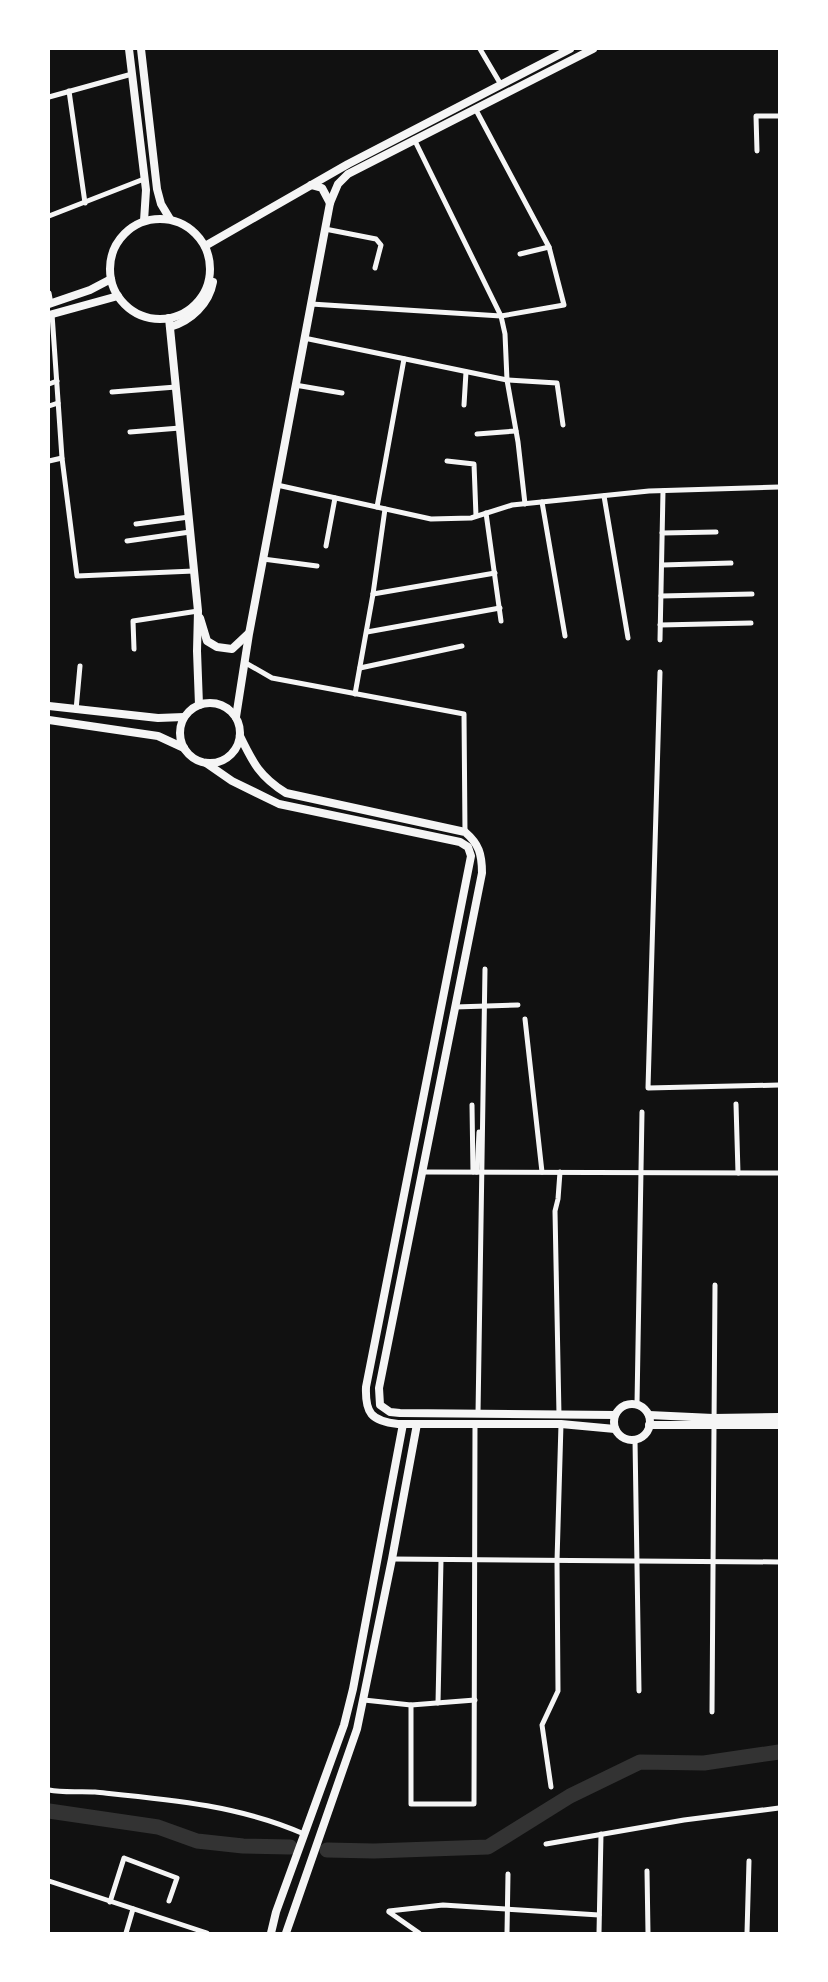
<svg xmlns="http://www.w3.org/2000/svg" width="828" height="1982" viewBox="0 0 828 1982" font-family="Helvetica,sans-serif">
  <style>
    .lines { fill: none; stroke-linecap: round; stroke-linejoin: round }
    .river { stroke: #333; stroke-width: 15 }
    .minor { stroke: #f5f5f5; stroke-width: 5 }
    .secondary { stroke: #f5f5f5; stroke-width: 8 }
    .primary { stroke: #f5f5f5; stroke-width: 8 }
  </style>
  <rect width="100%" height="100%" fill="#111"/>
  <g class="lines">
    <g class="river">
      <path d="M 49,1811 L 158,1827 L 197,1841 L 243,1846 L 290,1847"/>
      <path d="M 327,1850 L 374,1851 L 488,1847 L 570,1796 L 640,1762 L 704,1763 L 779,1752"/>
    </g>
    <g class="minor">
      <path d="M 480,49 L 500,83"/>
      <path d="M 69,91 L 85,203"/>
      <path d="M 49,97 L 132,74"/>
      <path d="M 414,139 L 501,316 L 505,334 L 507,380 L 518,442 L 525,504"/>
      <path d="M 757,151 L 756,116 L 779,116"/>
      <path d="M 49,216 L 144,179"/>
      <path d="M 325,229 L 376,239 L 381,245 L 375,268"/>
      <path d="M 520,254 L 549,247"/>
      <path d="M 49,293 L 51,304"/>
      <path d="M 311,304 L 501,316 L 564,305 L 549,247 L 476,110"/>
      <path d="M 52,314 L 62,458 L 77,576 L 194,571"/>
      <path d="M 304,338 L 507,380 L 557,383 L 563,425"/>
      <path d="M 49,384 L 57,381"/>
      <path d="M 295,385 L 342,393"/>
      <path d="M 112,392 L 176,387"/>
      <path d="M 464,405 L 466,372"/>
      <path d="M 49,406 L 58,403"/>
      <path d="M 130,432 L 180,428"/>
      <path d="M 477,434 L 516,431"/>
      <path d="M 49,461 L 62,458"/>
      <path d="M 447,461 L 474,464 L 476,516"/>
      <path d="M 277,485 L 431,519 L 471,518 L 512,505 L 649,491 L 779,487"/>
      <path d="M 604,496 L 628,638"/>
      <path d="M 542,502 L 565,636"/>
      <path d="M 377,507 L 404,359"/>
      <path d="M 486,513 L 501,621"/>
      <path d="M 136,524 L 189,517"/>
      <path d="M 662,533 L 716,532"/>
      <path d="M 127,541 L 190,532"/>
      <path d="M 326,546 L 335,498"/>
      <path d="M 263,559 L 317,566"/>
      <path d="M 662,565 L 731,563"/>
      <path d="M 373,594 L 495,573"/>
      <path d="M 661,596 L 752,594"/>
      <path d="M 660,625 L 751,623"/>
      <path d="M 367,632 L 500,608"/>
      <path d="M 660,640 L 663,491"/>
      <path d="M 134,649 L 133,621 L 198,611"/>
      <path d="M 244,662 L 272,678 L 464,714 L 465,832"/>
      <path d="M 360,668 L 462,646"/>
      <path d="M 660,672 L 648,1088 L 779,1085"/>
      <path d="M 355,694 L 373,594 L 385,509"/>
      <path d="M 76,710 L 80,666"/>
      <path d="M 455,1007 L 518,1005"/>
      <path d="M 525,1019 L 542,1172"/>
      <path d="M 736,1104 L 738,1173"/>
      <path d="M 472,1105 L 473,1172"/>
      <path d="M 422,1172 L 779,1173"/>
      <path d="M 477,1172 L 479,1132"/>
      <path d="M 637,1404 L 642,1112"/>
      <path d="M 478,1414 L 485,969"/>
      <path d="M 559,1415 L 555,1211 L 558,1199 L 560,1172"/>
      <path d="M 635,1440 L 639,1691"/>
      <path d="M 392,1559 L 779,1562"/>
      <path d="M 364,1700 L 411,1705 L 475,1700"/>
      <path d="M 438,1703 L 441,1560"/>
      <path d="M 411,1705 L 411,1804 L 474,1804 L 475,1424"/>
      <path d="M 712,1712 L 715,1285"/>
      <path d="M 551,1787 L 542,1725 L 558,1691 L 557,1561 L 561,1424"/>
      <path d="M 49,1790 C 63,1793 80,1791 95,1792 C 165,1799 239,1805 304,1834"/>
      <path d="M 546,1844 L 684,1820 L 779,1808"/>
      <path d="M 647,1871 L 648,1933"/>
      <path d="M 49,1881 L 207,1933"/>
      <path d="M 110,1902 L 124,1858 L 177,1878 L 169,1901"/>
      <path d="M 389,1911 L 443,1905 L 599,1915"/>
      <path d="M 389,1912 L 419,1933"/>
      <path d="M 126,1933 L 133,1909"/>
      <path d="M 507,1933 L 508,1874"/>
      <path d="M 599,1933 L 601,1834"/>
      <path d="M 747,1933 L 749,1861"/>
    </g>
    <g class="secondary">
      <path d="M 129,49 L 146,190 L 144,221"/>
      <path d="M 141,49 L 157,189 L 161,204 L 170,219"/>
      <path d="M 240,736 C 253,763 260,777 286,793 L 465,832 C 479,844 482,854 482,873 L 379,1388 L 380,1405 L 390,1412 L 400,1413 L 615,1415"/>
      <path d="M 206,763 L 232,781 L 279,804 L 460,842 L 468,847 L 471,856 L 366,1387 C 365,1413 371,1421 398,1424 L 561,1424 L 615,1429"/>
      <circle cx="632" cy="1422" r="18"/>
      <path d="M 649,1415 L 713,1418 L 779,1417"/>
      <path d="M 649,1425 L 779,1425"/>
      <path d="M 271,1933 L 276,1912 L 344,1725 L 353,1689 L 403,1424"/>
      <path d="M 286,1933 L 357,1729 L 392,1559 L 417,1424"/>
    </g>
    <g class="primary">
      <path d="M 311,185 L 322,188 L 330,203"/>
      <circle cx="160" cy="269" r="50"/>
      <path d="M 205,246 L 348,164 L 570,49"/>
      <path d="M 49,304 L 90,290 L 111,279"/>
      <path d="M 49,315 L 118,296"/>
      <path d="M 169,318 L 198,611 L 197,651 L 199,705"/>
      <path d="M 170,327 C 191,321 209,304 213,282"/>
      <path d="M 200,618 L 207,641 L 217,647 L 232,649 L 248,634"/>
      <circle cx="210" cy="733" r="30"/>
      <path d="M 49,706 L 158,718 L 184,717"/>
      <path d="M 236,717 L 249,634 L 330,203 L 338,184 L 348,174 L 593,49"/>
      <path d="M 49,720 L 158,736 L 184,748"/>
    </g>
  </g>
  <rect width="828" height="1982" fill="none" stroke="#ffffff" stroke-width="100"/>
</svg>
